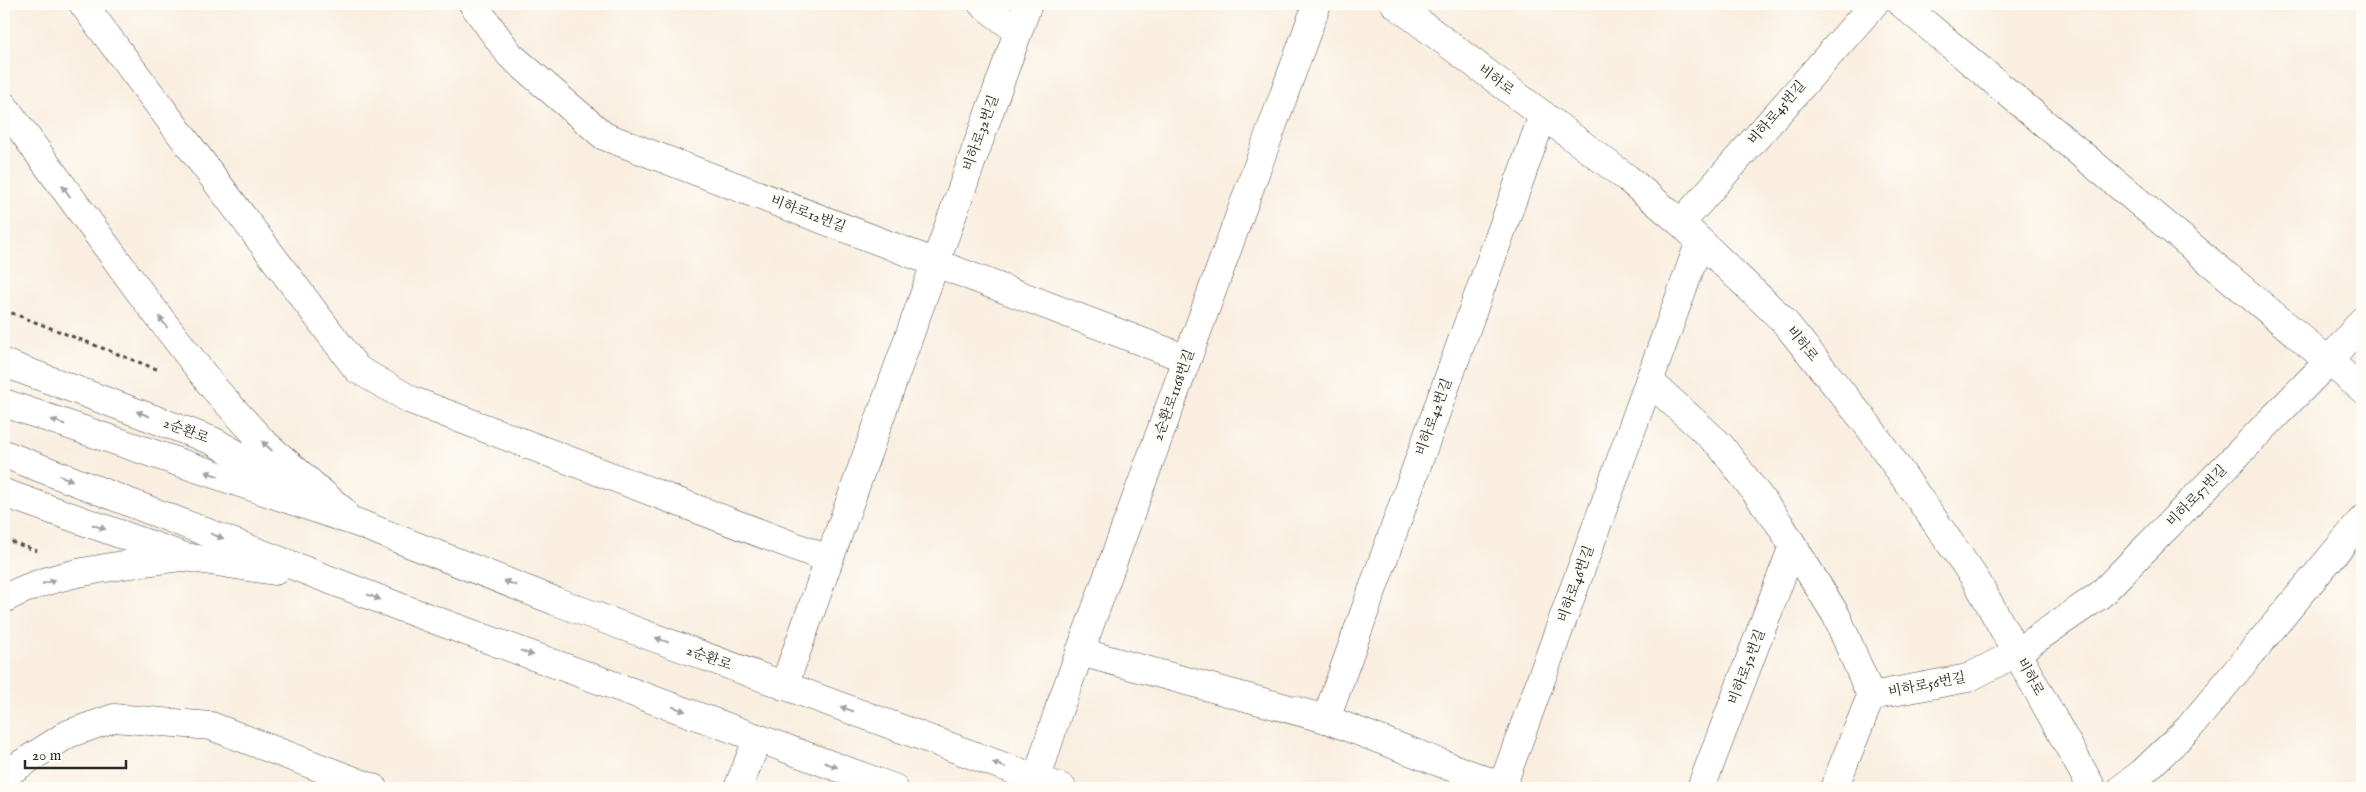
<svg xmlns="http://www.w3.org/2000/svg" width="2366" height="792" viewBox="0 0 2366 792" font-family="'IM FELL English','Noto Serif KR',serif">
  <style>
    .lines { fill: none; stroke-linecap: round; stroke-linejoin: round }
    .street-casing { stroke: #4a4846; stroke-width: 29 }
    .secondary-casing { stroke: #4a4846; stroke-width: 29 }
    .path { stroke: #4a4846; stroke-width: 3; stroke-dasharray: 4 4; stroke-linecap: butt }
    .street { stroke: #fff; stroke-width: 28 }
    .secondary { stroke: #fff; stroke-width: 28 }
    .oneway { fill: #a0a0a0 }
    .labels { text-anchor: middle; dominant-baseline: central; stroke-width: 5; stroke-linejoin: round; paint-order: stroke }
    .street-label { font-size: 14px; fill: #2b2b2b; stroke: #fdfcf7 }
  </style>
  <rect width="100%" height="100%" fill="#fdfcf7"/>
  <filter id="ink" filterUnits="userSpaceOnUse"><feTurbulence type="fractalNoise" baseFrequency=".02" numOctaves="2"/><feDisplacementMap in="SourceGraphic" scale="10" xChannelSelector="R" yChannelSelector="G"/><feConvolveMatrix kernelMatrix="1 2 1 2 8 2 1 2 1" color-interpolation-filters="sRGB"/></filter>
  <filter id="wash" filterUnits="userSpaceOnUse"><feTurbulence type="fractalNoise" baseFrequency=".0096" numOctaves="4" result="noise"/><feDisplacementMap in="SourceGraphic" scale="20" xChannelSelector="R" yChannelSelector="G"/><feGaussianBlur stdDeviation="1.12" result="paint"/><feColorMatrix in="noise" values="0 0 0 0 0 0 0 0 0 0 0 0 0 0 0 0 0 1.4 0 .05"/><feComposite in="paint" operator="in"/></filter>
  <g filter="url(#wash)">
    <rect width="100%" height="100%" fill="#f9eedf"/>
  </g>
  <g filter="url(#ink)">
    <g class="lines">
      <g class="street-casing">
        <g id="street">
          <path d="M 83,4 L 357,369 L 411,400 L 828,559"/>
          <path d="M 473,4 L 510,55 L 604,136 L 1187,359"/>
          <path d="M 982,4 L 1018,31"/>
          <path d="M 1395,4 L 1627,178 L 1681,223 L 1783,320 L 1867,424 L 1976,580 L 2092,788"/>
          <path d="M 1902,4 L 2362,389"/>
          <path d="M 1681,223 L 1874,4"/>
          <path d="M 1649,381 L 1720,445 L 1779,523 L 1836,615 L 1871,696"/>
          <path d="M 1080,652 L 1326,719 L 1506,788"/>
          <path d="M 784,686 L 1028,4"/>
          <path d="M 1326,719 L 1543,115"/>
          <path d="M 4,775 L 68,734 L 114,718 L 211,726 L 373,788"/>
          <path d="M 1502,787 L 1700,241"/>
          <path d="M 738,788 L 758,738"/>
          <path d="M 1701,788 L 1793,546"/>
          <path d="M 1834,788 L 1871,696 L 1968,678 L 2016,653 L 2100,595 L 2329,361 L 2362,321"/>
          <path d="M 2122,788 L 2142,773 L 2189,728 L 2362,520"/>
        </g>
      </g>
      <g class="secondary-casing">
        <g id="secondary">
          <path d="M 4,106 L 142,295 L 213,387 L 262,441 L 343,511"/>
          <path d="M 4,363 L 213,441 L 300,490"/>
          <path d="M 4,403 L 358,523 L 555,601 L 1062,788"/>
          <path d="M 4,454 L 405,609 L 894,788"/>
          <path d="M 4,493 L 185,557 L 275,571"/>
          <path d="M 4,599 C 54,571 125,565 181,557"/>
          <path d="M 1034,788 L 1058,712 L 1317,4"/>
        </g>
      </g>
      <g class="path">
        <path d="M 4,310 L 159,370"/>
        <path d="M 4,539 L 37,551"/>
      </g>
      <use href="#street" class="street"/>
      <use href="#secondary" class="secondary"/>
    </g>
    <defs><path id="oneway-solid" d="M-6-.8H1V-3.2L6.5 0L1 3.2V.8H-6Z" transform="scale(1.25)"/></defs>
    <g class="oneway">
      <use href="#oneway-solid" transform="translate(66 191) rotate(-126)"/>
      <use href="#oneway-solid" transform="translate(163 322) rotate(-127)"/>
      <use href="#oneway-solid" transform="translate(143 414) rotate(-159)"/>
      <use href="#oneway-solid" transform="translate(58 422) rotate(-161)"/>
      <use href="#oneway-solid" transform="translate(267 446) rotate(-137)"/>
      <use href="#oneway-solid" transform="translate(212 474) rotate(-161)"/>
      <use href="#oneway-solid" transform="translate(66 478) rotate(21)"/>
      <use href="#oneway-solid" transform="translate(99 527) rotate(19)"/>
      <use href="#oneway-solid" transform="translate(217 536) rotate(21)"/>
      <use href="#oneway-solid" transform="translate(49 582) rotate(-16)"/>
      <use href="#oneway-solid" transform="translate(510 583) rotate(-158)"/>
      <use href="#oneway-solid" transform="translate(374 597) rotate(21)"/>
      <use href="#oneway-solid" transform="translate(662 640) rotate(-160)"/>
      <use href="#oneway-solid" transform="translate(527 653) rotate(20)"/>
      <use href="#oneway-solid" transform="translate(679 709) rotate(20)"/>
      <use href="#oneway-solid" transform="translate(847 709) rotate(-160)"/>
      <use href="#oneway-solid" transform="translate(831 765) rotate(20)"/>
      <use href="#oneway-solid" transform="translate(999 765) rotate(-160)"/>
    </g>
  </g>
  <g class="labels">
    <g class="street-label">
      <text transform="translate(1496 80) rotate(37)">비하로</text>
      <text transform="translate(1777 113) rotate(-49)">비하로45번길</text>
      <text transform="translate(981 133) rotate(-70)">비하로32번길</text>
      <text transform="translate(808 214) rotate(21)">비하로12번길</text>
      <text transform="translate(1802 344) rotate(51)">비하로</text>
      <text transform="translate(1174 395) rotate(-70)">2순환로1168번길</text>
      <text transform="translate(1434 417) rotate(-70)">비하로42번길</text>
      <text transform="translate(186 431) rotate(21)">2순환로</text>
      <text transform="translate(2197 496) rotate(-46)">비하로57번길</text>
      <text transform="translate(1576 584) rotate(-70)">비하로46번길</text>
      <text transform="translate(709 658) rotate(20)">2순환로</text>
      <text transform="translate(1747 667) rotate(-69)">비하로52번길</text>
      <text transform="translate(2030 677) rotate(61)">비하로</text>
      <text transform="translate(1927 685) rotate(-11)">비하로56번길</text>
    </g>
  </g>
  <rect width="2366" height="792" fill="none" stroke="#fdfcf7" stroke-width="20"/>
  <path d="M25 760v8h101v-8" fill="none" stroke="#2b2b2b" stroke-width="2.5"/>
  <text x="32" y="760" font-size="15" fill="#2b2b2b" stroke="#fdfcf7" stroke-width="4" paint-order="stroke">20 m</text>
</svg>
